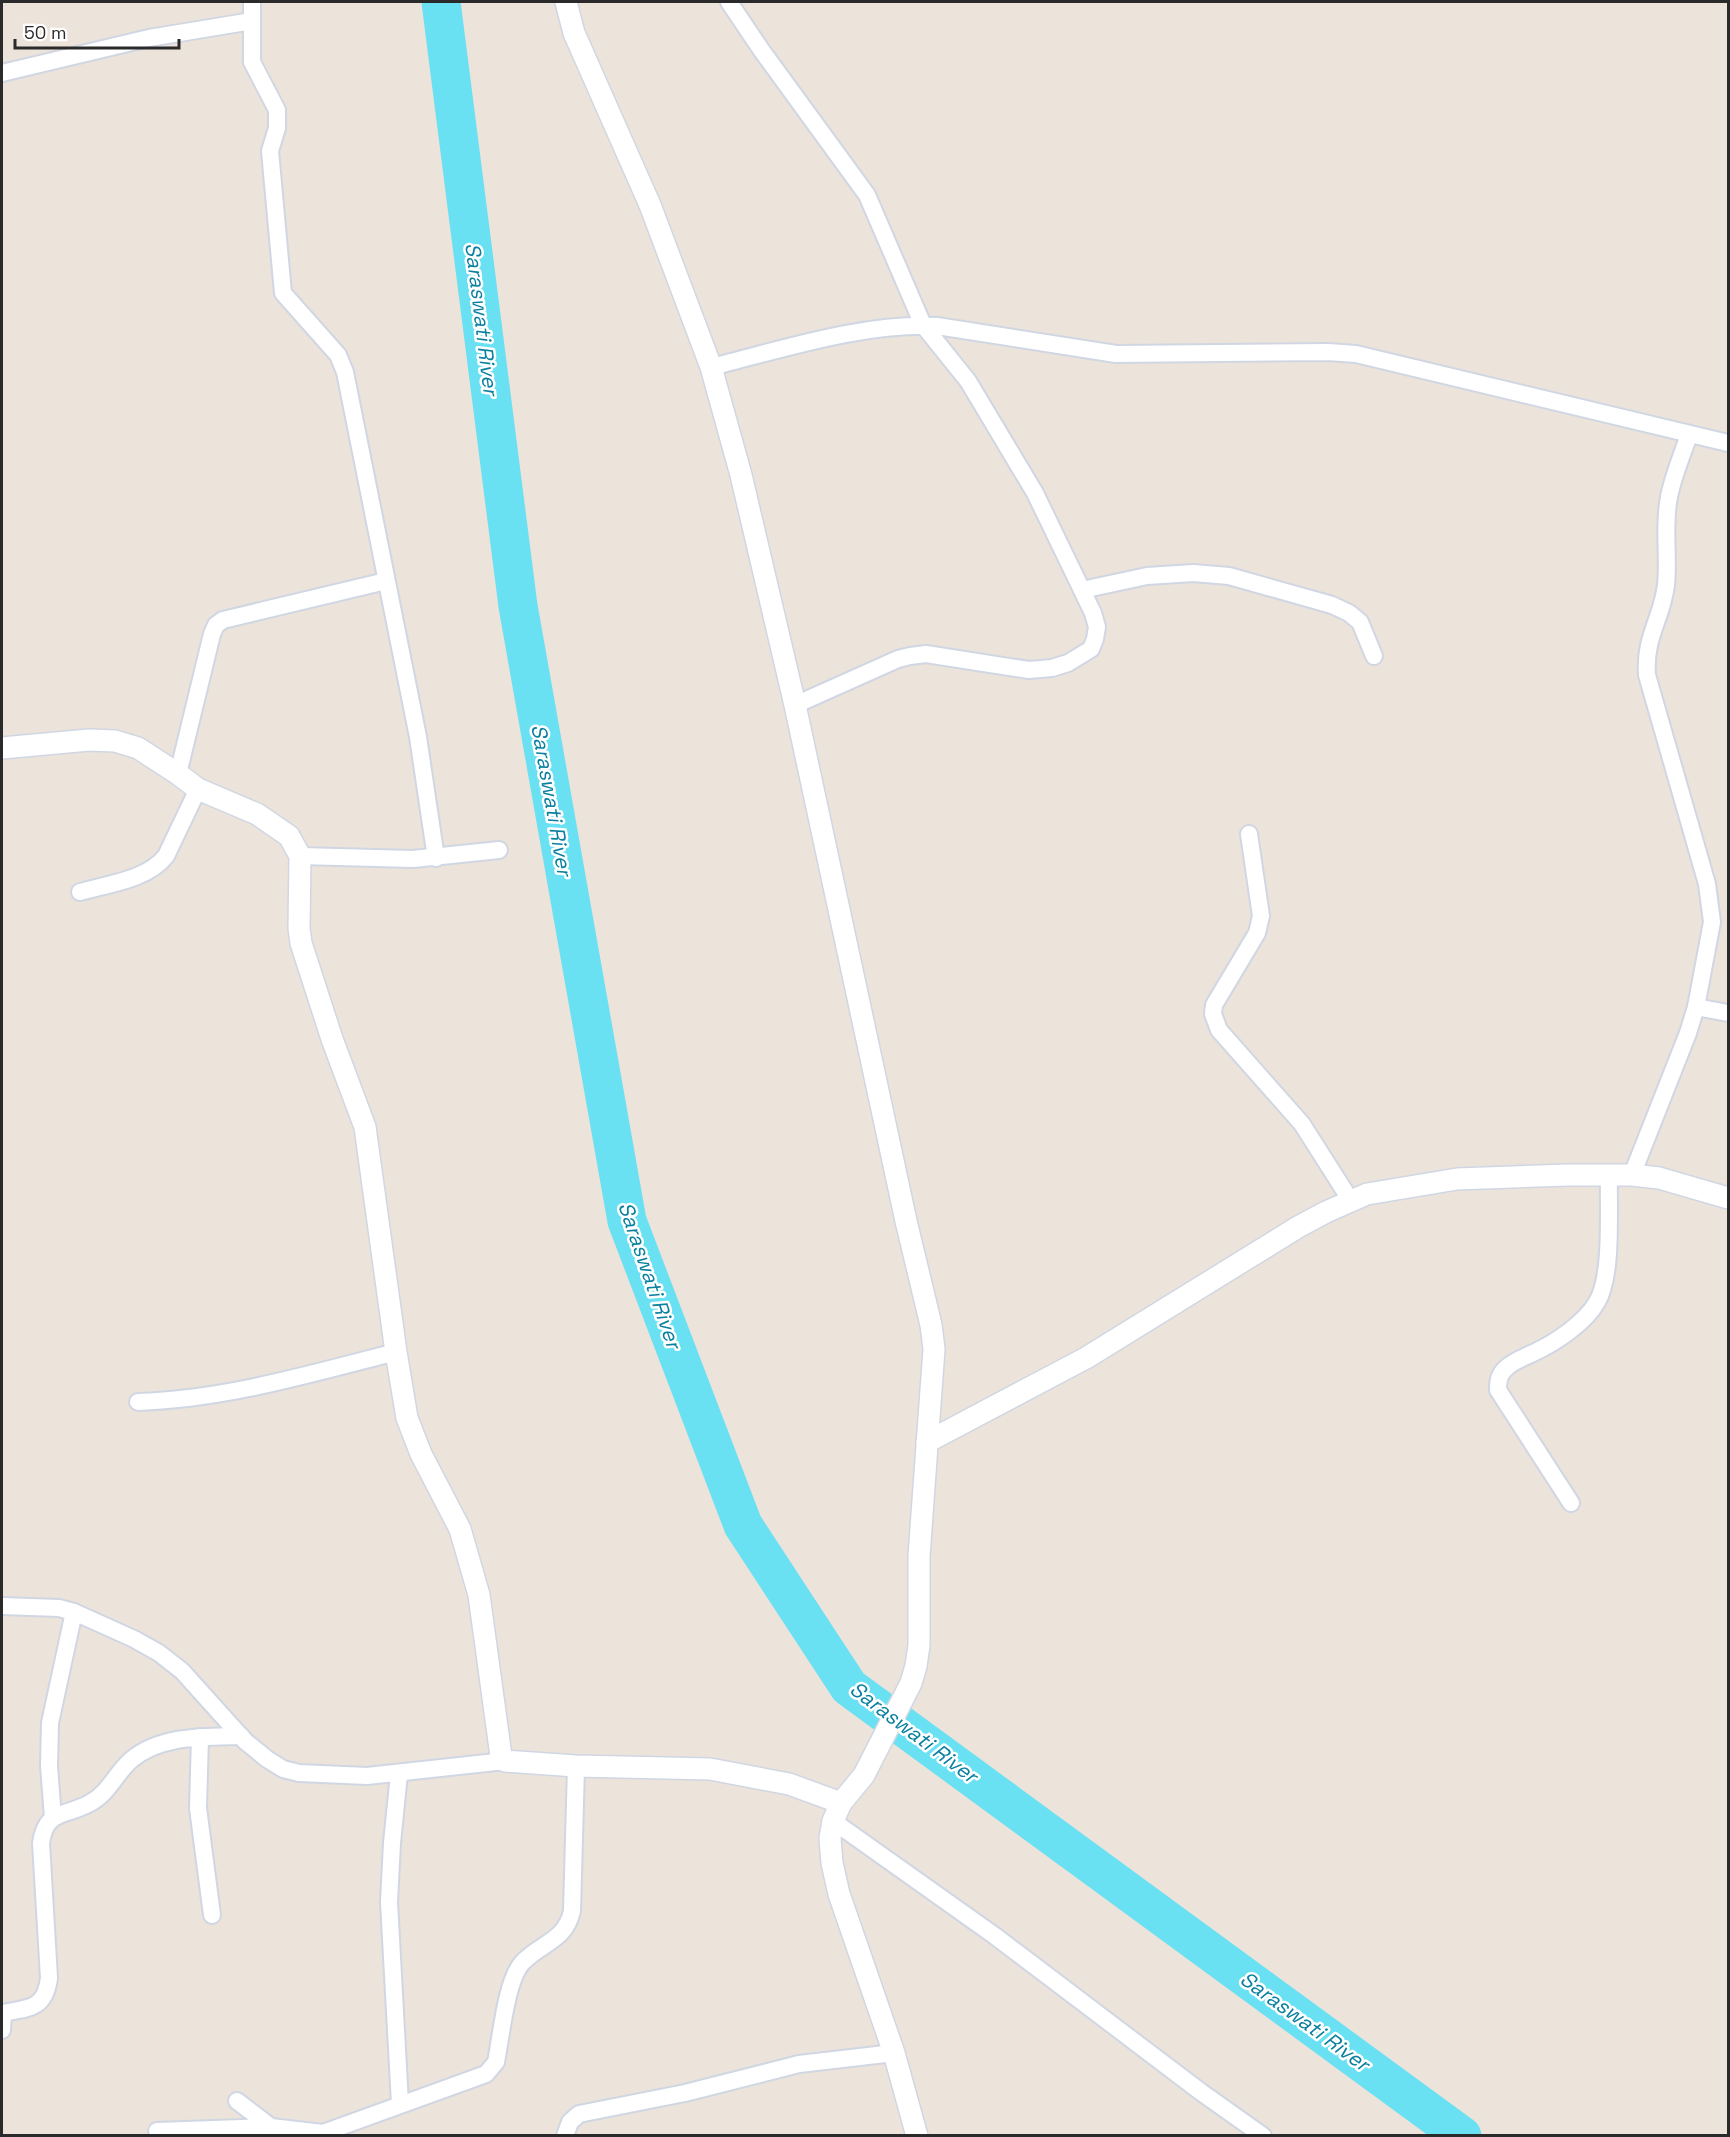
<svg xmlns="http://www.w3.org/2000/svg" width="1730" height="2137" viewBox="0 0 1730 2137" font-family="'Space Grotesk',sans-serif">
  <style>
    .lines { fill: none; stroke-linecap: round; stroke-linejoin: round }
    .river { stroke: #6ae1f2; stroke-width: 39 }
    .minor-casing { stroke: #d0d7e3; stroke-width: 20 }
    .tertiary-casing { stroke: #d0d7e3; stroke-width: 24 }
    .minor { stroke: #fff; stroke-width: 16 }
    .tertiary { stroke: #fff; stroke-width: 21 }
    .labels { text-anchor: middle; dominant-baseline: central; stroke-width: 5; stroke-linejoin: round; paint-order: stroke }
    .water-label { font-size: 21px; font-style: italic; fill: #09809f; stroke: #fff }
  </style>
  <rect width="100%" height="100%" fill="#ece3db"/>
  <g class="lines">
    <path class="river" d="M 441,2 L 518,606 L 627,1221 L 743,1525 L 849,1687 L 1462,2136"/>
    <g class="minor-casing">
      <g id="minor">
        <path d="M 252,2 L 252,62 L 277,110 L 277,128 L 270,151 L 283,293 L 338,355 L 345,372 L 418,737 L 436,858"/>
        <path d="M 729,2 L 762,51 L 867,195 L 923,325 L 968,381 L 1035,493 L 1093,613 L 1097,627 L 1095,639 L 1091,649 L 1068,663 L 1052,668 L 1029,670 L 926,654 L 910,656 L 898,659 L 795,705"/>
        <path d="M 2,73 L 149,38 L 252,21"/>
        <path d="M 711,367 C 784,349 861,323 937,326 L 1116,354 L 1328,352 L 1356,354 L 1728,443"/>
        <path d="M 1082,590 L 1147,576 L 1193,573 L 1229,576 L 1332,605 L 1349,613 L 1360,622 L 1374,656"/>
        <path d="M 178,774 L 212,634 L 216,625 L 223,620 L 386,581"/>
        <path d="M 1249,834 L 1261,916 L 1257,933 L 1214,1005 L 1213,1014 L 1219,1030 L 1302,1124 L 1351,1201"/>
        <path d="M 300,856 L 413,859 L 499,850"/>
        <path d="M 80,892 C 108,884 147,880 166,856 L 198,789"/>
        <path d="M 1696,1007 L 1728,1013"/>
        <path d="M 1632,1175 L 1688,1033 L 1696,1007 L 1712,922 L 1707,884 L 1647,675 C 1644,637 1662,619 1666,585 C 1669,556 1663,526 1669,497 C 1673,476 1682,455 1689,435"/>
        <path d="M 138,1402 C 226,1399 310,1374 396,1352"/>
        <path d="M 1571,1503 L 1498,1390 C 1498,1381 1499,1375 1505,1369 C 1513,1361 1523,1358 1533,1353 C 1555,1343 1585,1323 1597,1302 C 1613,1275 1608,1209 1609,1175"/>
        <path d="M 2,1606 L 59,1608 L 74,1612 L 134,1639 L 159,1653 L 182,1671 L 245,1741 L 267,1759 L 283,1769 L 299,1773 L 367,1776 L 505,1761"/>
        <path d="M 200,1737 L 198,1808 L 212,1915"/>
        <path d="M 399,1774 L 392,1843 L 389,1902 L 400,2104"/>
        <path d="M 53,1818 L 49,1766 L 50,1723 L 74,1612"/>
        <path d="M 833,1821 L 995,1936 L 1201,2092 L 1263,2136"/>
        <path d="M 2,2013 C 28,2008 45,2010 49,1978 L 41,1843 C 46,1809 65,1817 90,1803 C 108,1794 116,1773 131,1760 C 161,1735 204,1737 241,1736"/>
        <path d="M 2,2030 L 3,2013"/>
        <path d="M 237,2101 L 271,2127 L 323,2133 L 486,2074 L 496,2062 C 501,2038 506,1981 522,1963 C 540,1943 565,1942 572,1911 L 576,1766"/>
        <path d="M 157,2131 L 271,2127"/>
        <path d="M 565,2136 L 570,2122 L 579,2114 L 685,2093 L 799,2064 L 894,2053"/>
      </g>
    </g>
    <g class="tertiary-casing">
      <g id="tertiary">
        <path d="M 566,2 L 574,33 L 650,205 L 711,367 L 741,475 L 795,705 L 906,1221 L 931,1325 L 934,1349 L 919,1556 L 919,1645 L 916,1666 L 911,1683 L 864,1775 L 841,1803 L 833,1821 L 830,1838 L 832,1863 L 839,1894 L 894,2053 L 917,2136"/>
        <path d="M 2,748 L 89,740 L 115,741 L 138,748 L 178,774 L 198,789 L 257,814 L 289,836 L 300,856 L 299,928 L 301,943 L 332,1039 L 365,1127 L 396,1352 L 407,1418 L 421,1454 L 460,1529 L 479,1595 L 501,1756 L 505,1761 L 576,1766 L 710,1769 L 789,1784 L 841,1803"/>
        <path d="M 927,1442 L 1086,1358 L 1298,1227 L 1326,1212 L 1367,1194 L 1457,1179 L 1568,1175 L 1632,1175 L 1659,1178 L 1728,1198"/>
      </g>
    </g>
    <use href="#minor" class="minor"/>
    <use href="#tertiary" class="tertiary"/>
  </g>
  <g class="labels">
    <g class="water-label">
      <text transform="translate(482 319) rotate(83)">Saraswati River</text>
      <text transform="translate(552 800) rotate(80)">Saraswati River</text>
      <text transform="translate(650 1275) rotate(71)">Saraswati River</text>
      <text transform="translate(914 1732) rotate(37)">Saraswati River</text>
      <text transform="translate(1305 2021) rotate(36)">Saraswati River</text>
    </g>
  </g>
  <rect width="1730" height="2137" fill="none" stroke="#2a2a2a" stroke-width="6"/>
  <path d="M15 39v9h164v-9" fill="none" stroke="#2a2a2a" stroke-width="3"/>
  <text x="24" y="39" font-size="18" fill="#2a2a2a" stroke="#ffffff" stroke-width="4.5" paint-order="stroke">50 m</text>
</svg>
